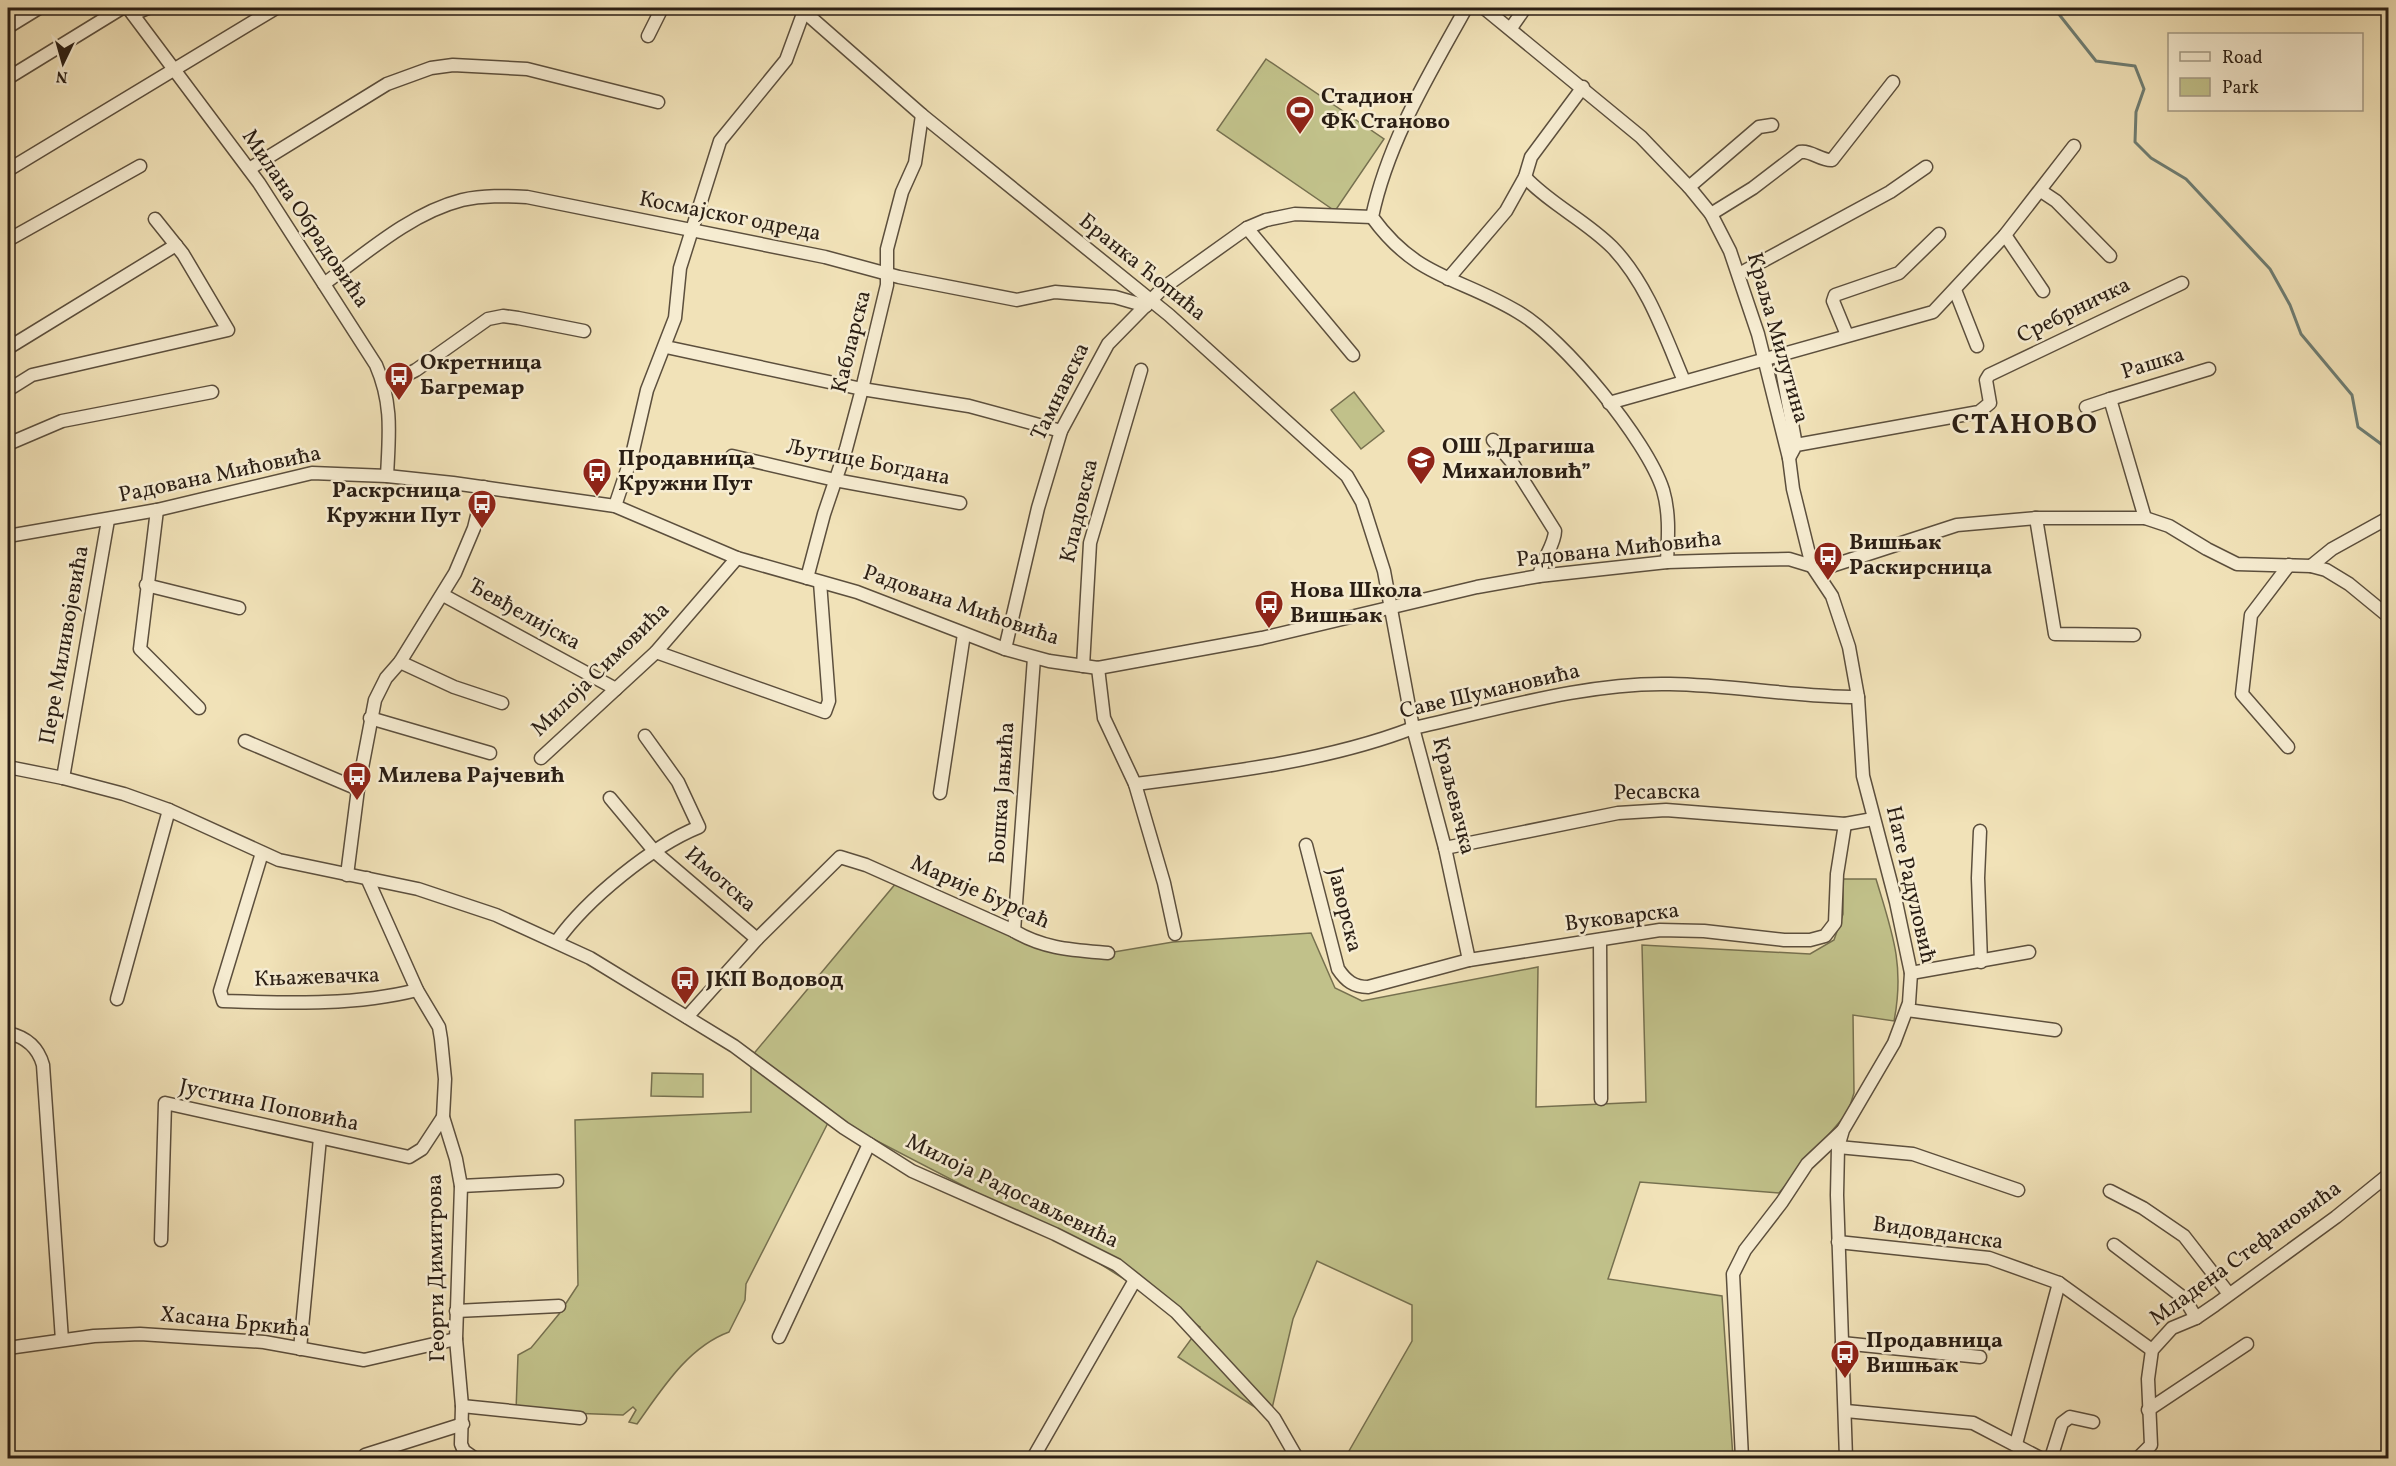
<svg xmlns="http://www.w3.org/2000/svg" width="2396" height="1466" viewBox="0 0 2396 1466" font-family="Vollkorn,serif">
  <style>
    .green { fill: #c1c18a; stroke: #76704f; stroke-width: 1.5 }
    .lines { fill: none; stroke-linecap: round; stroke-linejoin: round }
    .stream { stroke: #6e7d73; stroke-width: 3 }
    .minor-casing { stroke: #5c4f3d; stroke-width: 15 }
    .minor { stroke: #f6ecd1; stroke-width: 12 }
    .labels { text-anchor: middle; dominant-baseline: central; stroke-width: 5; stroke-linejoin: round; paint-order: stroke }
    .poi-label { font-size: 22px; font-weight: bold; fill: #2a1e14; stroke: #f6ecd1; text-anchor: start }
    .street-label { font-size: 22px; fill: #2a1e14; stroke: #f6ecd1 }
    .district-label { font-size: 28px; font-weight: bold; letter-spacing: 1.5px; fill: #2a1e14; stroke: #f6ecd1 }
  </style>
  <rect width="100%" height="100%" fill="#f1e2b8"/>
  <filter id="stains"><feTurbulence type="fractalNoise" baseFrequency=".00333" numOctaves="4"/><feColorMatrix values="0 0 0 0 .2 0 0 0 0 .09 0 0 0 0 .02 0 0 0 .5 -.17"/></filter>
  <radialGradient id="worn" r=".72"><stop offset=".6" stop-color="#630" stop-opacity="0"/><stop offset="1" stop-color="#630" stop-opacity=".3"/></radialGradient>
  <g class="green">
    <path d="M 1266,59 L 1384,139 L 1335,211 L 1217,130 Z"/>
    <path d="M 1354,392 L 1384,431 L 1361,449 L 1331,410 Z"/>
    <path d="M 1843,879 L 1876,879 C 1892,932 1905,965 1894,1021 L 1853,1015 L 1854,1093 L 1848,1112 L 1779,1193 L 1640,1182 L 1608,1279 L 1722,1296 L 1733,1458 L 1345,1458 L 1412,1341 L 1412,1305 L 1317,1261 L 1293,1319 L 1270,1417 L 1178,1357 L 1200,1327 L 1037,1224 L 831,1117 L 746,1284 L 745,1300 L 729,1332 C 688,1347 662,1389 637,1424 L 629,1422 L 636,1410 L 633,1407 L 623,1415 L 516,1411 L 518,1355 L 531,1348 L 559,1314 L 578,1285 L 575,1120 L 751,1112 L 751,1057 L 897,882 L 1014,931 L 1108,953 L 1173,942 L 1311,933 L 1335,988 L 1362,1001 L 1538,967 L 1536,1107 L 1646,1102 L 1642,945 L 1810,954 L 1834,940 L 1843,914 Z"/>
    <path d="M 652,1073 L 703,1074 L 703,1097 L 651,1096 Z"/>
  </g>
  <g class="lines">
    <path class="stream" d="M 2054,8 L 2096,61 L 2135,66 L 2144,89 L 2136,112 L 2135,142 L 2151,158 L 2186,179 L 2270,269 L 2290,305 L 2301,334 L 2352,395 L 2358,427 L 2388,449"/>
    <g class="minor-casing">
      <g id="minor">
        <path d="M 128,8 L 259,183 L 376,365 C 393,404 389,435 387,476"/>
        <path d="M 800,8 L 922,115 L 1169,315 L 1347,476 L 1362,502 L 1384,571 L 1413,728 L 1445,848 L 1469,960"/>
        <path d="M 1466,8 C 1429,75 1388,141 1372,217 C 1417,279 1458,276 1518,312 C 1563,338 1647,440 1663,490 C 1670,514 1668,538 1667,562"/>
        <path d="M 1484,8 L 1641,137 L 1689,187 L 1711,214 L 1730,251 L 1758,334 L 1789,458 L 1793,489 L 1812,566 L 1832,596 L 1849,647 L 1858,697 L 1863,776 L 1896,902 L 1911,973 L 1909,1003 L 1894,1043 L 1843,1130 L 1838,1147 L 1837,1195 L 1846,1458"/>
        <path d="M 133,14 L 148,8"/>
        <path d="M 8,27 L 39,8"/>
        <path d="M 1511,28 L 1525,8"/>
        <path d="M 648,36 L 662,8"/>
        <path d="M 8,78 L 122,8"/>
        <path d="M 249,169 L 387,84 L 431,68 L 453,65 L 527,69 L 658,102"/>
        <path d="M 8,170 L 276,8"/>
        <path d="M 1525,177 C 1550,204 1585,220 1612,247 C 1647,283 1665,336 1684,381"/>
        <path d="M 1689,187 L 1759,127 L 1772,125"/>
        <path d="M 2041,191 L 2056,201 L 2110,256"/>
        <path d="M 1711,214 L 1753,188 L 1800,152 C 1811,150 1821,161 1832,160 L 1893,82"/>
        <path d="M 1247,228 L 1353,355"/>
        <path d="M 2005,235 L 2043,291"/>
        <path d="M 8,240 L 140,166"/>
        <path d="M 1739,274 L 1890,192 L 1926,167"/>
        <path d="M 1448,279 L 1506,211 L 1525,177 L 1531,157 L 1583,87"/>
        <path d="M 324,284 C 366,253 411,213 462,200 C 484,195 505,196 527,197 L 825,257 L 899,277 L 1017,300 L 1055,292 L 1115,297 L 1146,306"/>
        <path d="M 1955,290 L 1977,346"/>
        <path d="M 1847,335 L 1833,301 L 1835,295 L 1899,273 L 1939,234"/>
        <path d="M 666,347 L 862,389 L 969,406 L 1061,431"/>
        <path d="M 8,348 L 176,245"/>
        <path d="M 1779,354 L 1796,445"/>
        <path d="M 385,386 L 416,370 L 488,319 L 503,316 L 518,318 L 584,331"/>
        <path d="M 8,390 L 32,375 L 228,330 L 183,254 L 155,219"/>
        <path d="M 2110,399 L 2209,369"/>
        <path d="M 1609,403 L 1933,312 L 2005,235 L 2074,146"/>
        <path d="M 2086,407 L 2110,399 L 2145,518"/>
        <path d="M 1493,440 L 1511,461 L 1555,531 C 1555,544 1542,560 1539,576"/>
        <path d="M 8,444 L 62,421 L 212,392"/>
        <path d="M 732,456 L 835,480 L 960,503"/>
        <path d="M 1789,458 L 1796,445 L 1979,412 L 1990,403 L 1986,380 L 1989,375 L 2182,283"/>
        <path d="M 615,506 L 632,455 L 647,390 L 675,318 L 680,268 L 720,141 L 786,60 L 804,11"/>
        <path d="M 157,510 L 140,649 L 199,708"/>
        <path d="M 2036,518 L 2055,634 L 2134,635"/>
        <path d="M 8,536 L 157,510 L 312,473 L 387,476 L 453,483 L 615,506 L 737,558 L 857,592 L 1005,649 L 1049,661 L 1098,668 L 1262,638 L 1477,587 L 1539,576 L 1667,562 L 1733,560 L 1789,559 L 1812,566 L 1828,567 L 1957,525 L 2036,518 L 2145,518 L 2169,526 L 2207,549 L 2237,564 L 2311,566 L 2326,570 L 2349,584 L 2388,616"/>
        <path d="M 2311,566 L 2332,549 L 2388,518"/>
        <path d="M 807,578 L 824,514 L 846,449 L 862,389 L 887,285 L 887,249 L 902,192 L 915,163 L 922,115"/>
        <path d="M 146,585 L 239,608"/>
        <path d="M 443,595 L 616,689"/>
        <path d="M 1005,649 L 1038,508 L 1061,431 L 1108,344 L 1163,288 L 1247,228 L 1266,220 L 1295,214 L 1372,217"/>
        <path d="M 656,652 L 825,712 L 829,701 L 820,582"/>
        <path d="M 400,662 L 454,687 L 502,703"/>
        <path d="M 1083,666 L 1090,543 L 1141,370"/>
        <path d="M 1098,668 L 1104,718 L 1135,784 L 1164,883 L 1175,934"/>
        <path d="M 370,718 L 490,753"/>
        <path d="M 245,741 L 358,789"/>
        <path d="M 2288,747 L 2242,694 L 2251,615 L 2289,565"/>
        <path d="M 541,758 L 656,652 L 737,558"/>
        <path d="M 8,767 L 63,778 L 124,794 L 169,810 L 279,860 L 418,889 L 496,915 L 590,958 L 734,1046 L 844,1128 L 912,1171 L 1055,1234 L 1117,1265 L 1176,1312 L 1274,1418 L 1297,1458"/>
        <path d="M 63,778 L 108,520"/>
        <path d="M 1135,784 C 1225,773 1328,761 1413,728 C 1496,710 1586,682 1670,684 C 1733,685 1795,697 1858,697"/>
        <path d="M 940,793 L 964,634"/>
        <path d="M 610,798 L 655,852 L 757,939"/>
        <path d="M 1980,831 L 1978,878 L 1981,962"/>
        <path d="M 1306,845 L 1338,969 C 1346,981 1354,987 1368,987 L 1469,960 L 1660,930 L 1704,931 L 1784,940 L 1810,940 L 1825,936 L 1835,923 L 1837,874 L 1845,824"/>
        <path d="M 1445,848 L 1618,813 L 1666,810 L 1845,824 L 1873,819"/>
        <path d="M 262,853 L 220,991 L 223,1001 C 287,1003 354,1006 417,990"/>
        <path d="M 347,875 L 358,789 L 375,700 L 386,678 L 400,662 L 455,573 L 474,528 L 484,487"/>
        <path d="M 367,878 L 417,990 L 439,1027 L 441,1039 L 445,1079 L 443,1117 L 456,1159 L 461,1186 L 456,1339 L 462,1406 L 461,1444 L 464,1451 L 474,1458"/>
        <path d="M 1014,931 L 1034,658"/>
        <path d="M 557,941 C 587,899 652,846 699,827 L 678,782 L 645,736"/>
        <path d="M 1600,941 L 1601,1099"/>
        <path d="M 1911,973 L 2029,952"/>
        <path d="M 117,999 L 169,810"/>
        <path d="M 1907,1010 L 2055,1030"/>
        <path d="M 687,1017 L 757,939 L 840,857 L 866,865 L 1014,931 C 1044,949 1073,950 1108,953"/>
        <path d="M 8,1033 C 26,1037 38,1047 43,1065 L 62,1340"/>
        <path d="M 1838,1147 L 1913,1154 L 2018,1190"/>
        <path d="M 461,1186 L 557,1181"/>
        <path d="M 2110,1191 L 2143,1208 L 2184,1236 L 2229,1294"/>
        <path d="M 161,1240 L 165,1103 L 409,1157 L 422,1149 L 443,1117"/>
        <path d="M 1838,1242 L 1989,1258 L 2059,1283 L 2152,1350"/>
        <path d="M 2114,1245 L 2185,1299 L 2196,1318"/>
        <path d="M 456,1311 L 559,1306"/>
        <path d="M 779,1337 L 869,1144"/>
        <path d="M 1842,1343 L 1980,1357"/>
        <path d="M 8,1348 L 94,1336 L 140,1334 L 264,1342 L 364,1360 L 456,1339"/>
        <path d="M 300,1349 L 320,1138"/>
        <path d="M 462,1406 L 580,1418"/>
        <path d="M 2148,1410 L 2247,1344"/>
        <path d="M 1846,1411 L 1973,1423 L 2040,1458"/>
        <path d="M 2016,1444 L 2059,1283"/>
        <path d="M 365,1455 L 463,1424"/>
        <path d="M 1033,1458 L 1135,1280"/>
        <path d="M 1742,1458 L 1733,1274 L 1745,1250 L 1782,1202 L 1807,1164 L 1842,1131"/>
        <path d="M 2051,1458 L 2062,1423 L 2070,1417 L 2093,1422"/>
        <path d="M 2138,1458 L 2151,1445 L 2148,1379 L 2152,1350 L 2172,1328 L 2196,1318 L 2215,1305 L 2336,1217 L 2388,1175"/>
      </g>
    </g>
    <use href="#minor" class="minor"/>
  </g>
  <defs>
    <g id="stadium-pin" transform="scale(1.5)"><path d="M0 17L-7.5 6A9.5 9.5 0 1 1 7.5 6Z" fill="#8f2418" stroke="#f6ecd1"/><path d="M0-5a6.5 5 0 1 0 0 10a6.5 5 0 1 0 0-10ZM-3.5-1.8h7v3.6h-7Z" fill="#fff"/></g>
    <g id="bus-pin" transform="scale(1.5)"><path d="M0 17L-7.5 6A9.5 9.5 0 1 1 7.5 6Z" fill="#8f2418" stroke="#f6ecd1"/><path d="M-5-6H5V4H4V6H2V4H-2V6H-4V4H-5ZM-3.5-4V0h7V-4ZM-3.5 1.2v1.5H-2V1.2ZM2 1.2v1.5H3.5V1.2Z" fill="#fff"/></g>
    <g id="school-pin" transform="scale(1.5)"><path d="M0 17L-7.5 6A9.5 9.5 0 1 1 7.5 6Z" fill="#8f2418" stroke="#f6ecd1"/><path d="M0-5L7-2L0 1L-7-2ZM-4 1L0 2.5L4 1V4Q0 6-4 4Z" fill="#fff"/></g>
  </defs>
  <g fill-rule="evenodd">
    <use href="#stadium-pin" x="1300" y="110"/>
    <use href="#bus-pin" x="399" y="376"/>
    <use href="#school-pin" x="1421" y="460"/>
    <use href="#bus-pin" x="597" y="472"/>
    <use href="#bus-pin" x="482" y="504"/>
    <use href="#bus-pin" x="1828" y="556"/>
    <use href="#bus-pin" x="1269" y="604"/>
    <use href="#bus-pin" x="357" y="776"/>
    <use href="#bus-pin" x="685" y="980"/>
    <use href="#bus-pin" x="1845" y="1354"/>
  </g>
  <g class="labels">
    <g class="poi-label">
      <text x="1321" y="97">Стадион<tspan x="1321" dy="25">ФК Станово</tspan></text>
      <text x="420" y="363">Окретница<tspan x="420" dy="25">Багремар</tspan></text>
      <text x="1442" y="447">ОШ „Драгиша<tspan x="1442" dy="25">Михаиловић”</tspan></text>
      <text x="618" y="459">Продавница<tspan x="618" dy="25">Кружни Пут</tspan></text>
      <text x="461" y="491" text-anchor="end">Раскрсница<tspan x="461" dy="25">Кружни Пут</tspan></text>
      <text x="1849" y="543">Вишњак<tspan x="1849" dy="25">Раскирсница</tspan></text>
      <text x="1290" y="591">Нова Школа<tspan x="1290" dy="25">Вишњак</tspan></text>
      <text x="378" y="776">Милева Рајчевић</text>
      <text x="706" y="980">ЈКП Водовод</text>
      <text x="1866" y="1341">Продавница<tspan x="1866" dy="25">Вишњак</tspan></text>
    </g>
    <g class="street-label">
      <text transform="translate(730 217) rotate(11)">Космајског одреда</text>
      <text transform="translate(305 219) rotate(56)">Милана Обрадовића</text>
      <text transform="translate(1142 268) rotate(39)">Бранка Ћопића</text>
      <text transform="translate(2074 311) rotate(-26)">Сребрничка</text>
      <text transform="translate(1777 338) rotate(74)">Краља Милутина</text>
      <text transform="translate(852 342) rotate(-76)">Кабларска</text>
      <text transform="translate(2153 364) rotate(-17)">Рашка</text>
      <text transform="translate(1061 392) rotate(-64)">Тамнавска</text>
      <text transform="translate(868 463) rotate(11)">Љутице Богдана</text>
      <text transform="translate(220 475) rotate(-12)">Радована Мићовића</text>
      <text transform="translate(1080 511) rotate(-77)">Кладовска</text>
      <text transform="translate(1619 550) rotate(-6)">Радована Мићовића</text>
      <text transform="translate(961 606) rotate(19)">Радована Мићовића</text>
      <text transform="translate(524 615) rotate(29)">Ђевђелијска</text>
      <text transform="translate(65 645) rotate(-80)">Пере Миливојевића</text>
      <text transform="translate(601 670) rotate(-44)">Милоја Симовића</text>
      <text transform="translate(1490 692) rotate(-13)">Саве Шумановића</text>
      <text transform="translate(1003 793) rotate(-86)">Бошка Јањића</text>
      <text transform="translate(1657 793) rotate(-1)">Ресавска</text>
      <text transform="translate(1453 796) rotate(76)">Краљевачка</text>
      <text transform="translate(720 880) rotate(41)">Имотска</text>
      <text transform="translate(1910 885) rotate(77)">Нате Радуловић</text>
      <text transform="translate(980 893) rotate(24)">Марије Бурсаћ</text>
      <text transform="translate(1344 910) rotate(76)">Јаворска</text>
      <text transform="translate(1622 918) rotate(-7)">Вуковарска</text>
      <text transform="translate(317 978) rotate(-2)">Књажевачка</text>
      <text transform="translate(269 1106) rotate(12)">Јустина Поповића</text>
      <text transform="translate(1012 1192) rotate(26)">Милоја Радосављевића</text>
      <text transform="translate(1938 1234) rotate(8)">Видовданска</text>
      <text transform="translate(2246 1254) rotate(-36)">Младена Стефановића</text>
      <text transform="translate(437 1268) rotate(-91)">Георги Димитрова</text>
      <text transform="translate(235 1323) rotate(6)">Хасана Бркића</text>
    </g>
    <g class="district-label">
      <text x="2025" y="425">СТАНОВО</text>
    </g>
  </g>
  <rect width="2396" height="1466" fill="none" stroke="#f1e2b8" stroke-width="30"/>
  <rect x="9" y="9" width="2378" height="1448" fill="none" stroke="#2a1e14" stroke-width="3"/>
  <rect x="15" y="15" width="2366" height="1436" fill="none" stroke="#2a1e14" stroke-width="1.5"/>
  <rect x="2168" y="33" width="195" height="78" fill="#f6ecd1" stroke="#a49a85" stroke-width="1.5"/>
  <rect x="2180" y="52" width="30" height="9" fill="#f6ecd1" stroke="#a49a85" stroke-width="1.5"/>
  <text x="2222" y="63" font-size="18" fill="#2a1e14">Road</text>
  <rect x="2180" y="78" width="30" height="18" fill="#c1c18a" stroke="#a49a85" stroke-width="1.5"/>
  <text x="2222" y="93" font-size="18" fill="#2a1e14">Park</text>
  <g transform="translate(63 63) rotate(185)" stroke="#f6ecd1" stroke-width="4.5" paint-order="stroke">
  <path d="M0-4.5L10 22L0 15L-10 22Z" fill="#2a1e14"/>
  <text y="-9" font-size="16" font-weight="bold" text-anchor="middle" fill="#2a1e14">N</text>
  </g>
  <rect width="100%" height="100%" filter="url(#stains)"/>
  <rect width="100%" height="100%" fill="url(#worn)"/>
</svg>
